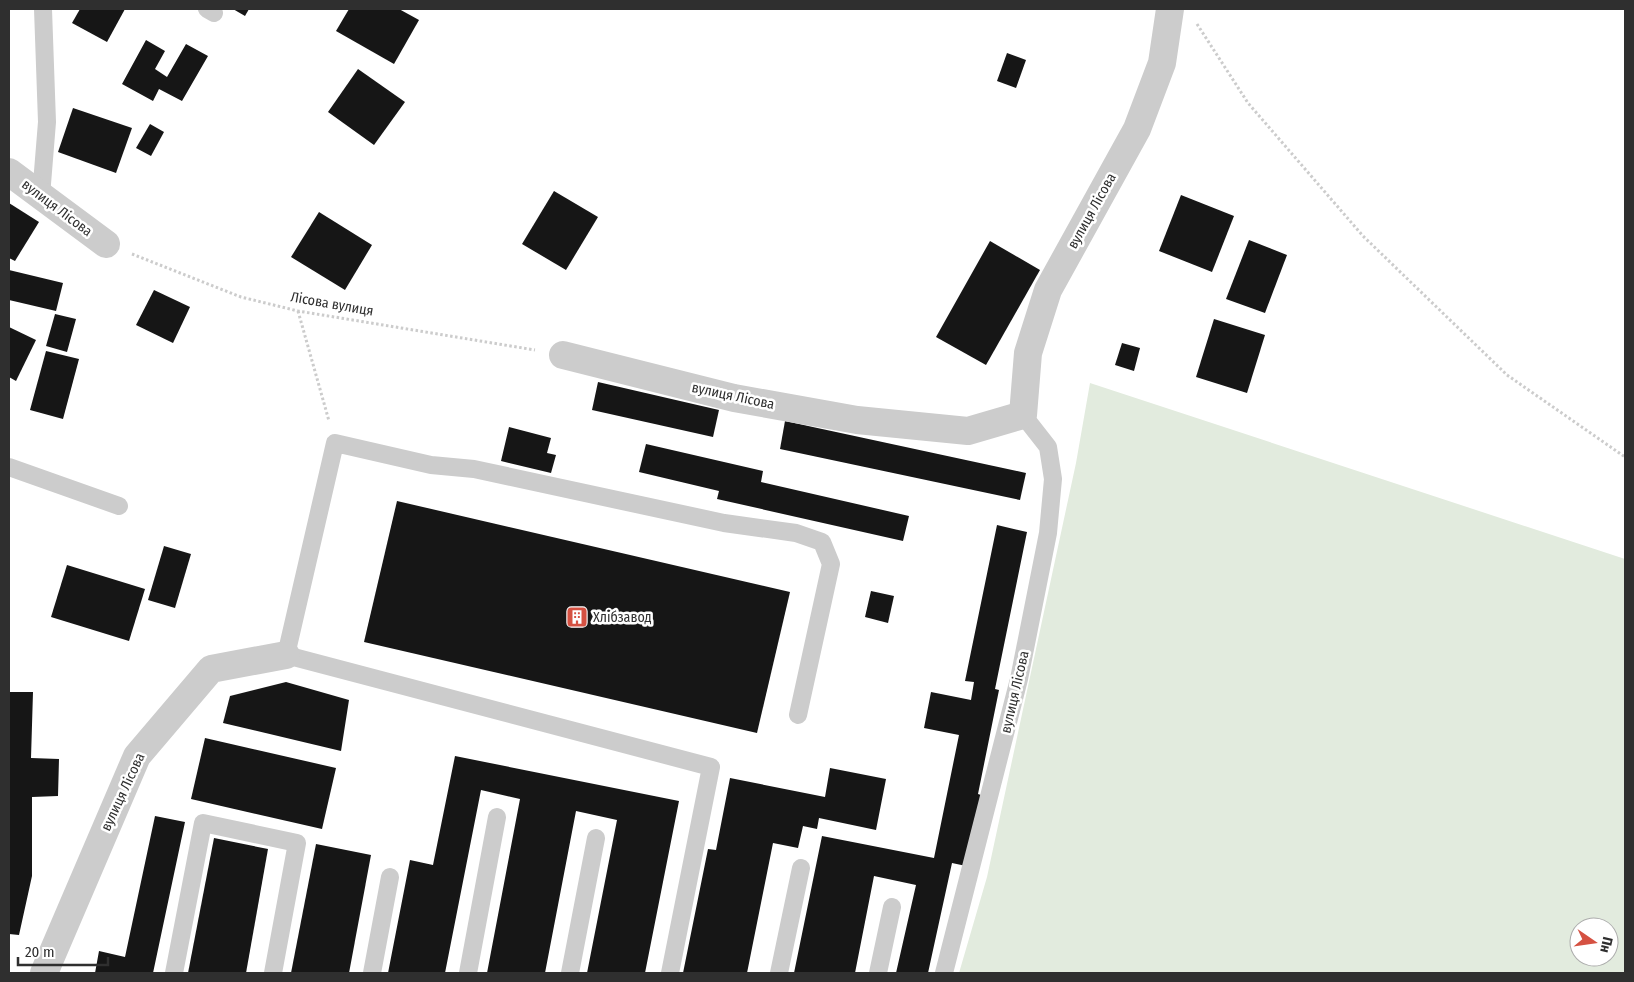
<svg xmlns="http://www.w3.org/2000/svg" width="1634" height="982" viewBox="0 0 1634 982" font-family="'Fira Sans Condensed',sans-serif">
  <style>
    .green { fill: #e2ebde; fill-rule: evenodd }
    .building { fill: #161616 }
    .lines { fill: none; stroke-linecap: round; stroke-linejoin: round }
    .path { stroke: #ccc; stroke-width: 3; stroke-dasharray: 2.5 2.5; stroke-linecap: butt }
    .service { stroke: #ccc; stroke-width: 18 }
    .minor { stroke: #ccc; stroke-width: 28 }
    .labels { text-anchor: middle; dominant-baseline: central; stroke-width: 5; stroke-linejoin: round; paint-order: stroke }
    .street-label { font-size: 14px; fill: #2f2f2f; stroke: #fff }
    .poi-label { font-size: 14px; fill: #2f2f2f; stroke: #fff; text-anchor: start }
  </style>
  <rect width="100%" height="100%" fill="#fff"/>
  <path class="green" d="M 1090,383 L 1625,559 L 1625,973 L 959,973 L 987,877 L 1076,463 ZM 1579,927 L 1609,927 L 1609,957 L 1579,957 Z"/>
  <g class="building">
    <path d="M 80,9 L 125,9 L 107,42 L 72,23 Z"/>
    <path d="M 233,9 L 249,9 L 245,16 Z"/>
    <path d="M 349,9 L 399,9 L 419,20 L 394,64 L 336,31 Z"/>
    <path d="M 146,40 L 165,51 L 155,69 L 167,77 L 186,44 L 208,56 L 182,101 L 159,89 L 153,101 L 122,84 Z"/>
    <path d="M 1007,53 L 1026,60 L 1016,88 L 997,81 Z"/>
    <path d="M 358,69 L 405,102 L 374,145 L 328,112 Z"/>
    <path d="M 73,108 L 132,128 L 116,173 L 58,152 Z"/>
    <path d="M 150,124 L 164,132 L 151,156 L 136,148 Z"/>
    <path d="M 554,191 L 598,217 L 566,270 L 522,244 Z"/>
    <path d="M 1181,195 L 1234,216 L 1212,272 L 1159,251 Z"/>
    <path d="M 9,203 L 39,222 L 15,261 L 9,258 Z"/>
    <path d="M 319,212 L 372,245 L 345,290 L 291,257 Z"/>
    <path d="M 1249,240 L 1287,255 L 1265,313 L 1226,299 Z"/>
    <path d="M 990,241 L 1040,270 L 986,365 L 936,337 Z"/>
    <path d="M 9,270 L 63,283 L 56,311 L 9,300 Z"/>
    <path d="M 154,290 L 190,307 L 173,343 L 136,325 Z"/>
    <path d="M 55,314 L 76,319 L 67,352 L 46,346 Z"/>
    <path d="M 1214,319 L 1265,335 L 1247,393 L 1196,377 Z"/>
    <path d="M 9,327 L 36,340 L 16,381 L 9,377 Z"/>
    <path d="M 1122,343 L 1140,348 L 1134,371 L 1115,365 Z"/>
    <path d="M 46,351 L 79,359 L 63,419 L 30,410 Z"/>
    <path d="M 598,382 L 719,410 L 713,437 L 592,410 Z"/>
    <path d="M 785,421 L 1026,473 L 1020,500 L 780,449 Z"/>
    <path d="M 509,427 L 551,438 L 547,453 L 556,455 L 551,473 L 501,461 Z"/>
    <path d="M 646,444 L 763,471 L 761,482 L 909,516 L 903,541 L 717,499 L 719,491 L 639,472 Z"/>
    <path d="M 397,501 L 790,592 L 757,733 L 364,642 Z"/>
    <path d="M 997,525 L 1027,532 L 995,689 L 999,690 L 978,794 L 981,795 L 966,866 L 952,863 L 928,973 L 896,973 L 916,885 L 874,876 L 855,973 L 794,973 L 822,836 L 934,858 L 959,735 L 924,728 L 931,692 L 971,700 L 974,682 L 965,681 Z"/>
    <path d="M 164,546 L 191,554 L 175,608 L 148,600 Z"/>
    <path d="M 67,565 L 145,589 L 129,641 L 51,617 Z"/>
    <path d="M 871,591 L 894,596 L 888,623 L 865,617 Z"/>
    <path d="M 286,682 L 349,700 L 341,751 L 223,723 L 230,696 Z"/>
    <path d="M 9,692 L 33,692 L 31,758 L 59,759 L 58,796 L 32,797 L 32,876 L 19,935 L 9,934 Z"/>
    <path d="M 205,738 L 336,768 L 322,829 L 191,799 Z"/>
    <path d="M 455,756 L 679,801 L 645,973 L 587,973 L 617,820 L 576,811 L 545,973 L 487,973 L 520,799 L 481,790 L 445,973 L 388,973 L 410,860 L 433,865 Z"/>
    <path d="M 830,768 L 886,779 L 876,830 L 819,818 L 817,829 L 803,826 L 798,848 L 773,843 L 747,973 L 683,973 L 708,849 L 716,850 L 730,778 L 825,797 Z"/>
    <path d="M 155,816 L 185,822 L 153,973 L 95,973 L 99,951 L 125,957 Z"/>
    <path d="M 214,838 L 268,849 L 246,973 L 188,973 Z"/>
    <path d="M 316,844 L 371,855 L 349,973 L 291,973 Z"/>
  </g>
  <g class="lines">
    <g class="path">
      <path d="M 1197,24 L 1248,103 L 1363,236 L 1507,375 L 1625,457"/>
      <path d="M 132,254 L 241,297 L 298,311 L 535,350"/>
      <path d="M 298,311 L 329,421"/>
    </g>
    <g class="service">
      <path d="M 207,9 L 214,13"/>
      <path d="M 41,196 L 47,122 L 43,9"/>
      <path d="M 9,467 L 119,506"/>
      <path d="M 174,973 L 203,823 L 297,843 L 273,973"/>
      <path d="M 372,973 L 390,877"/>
      <path d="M 468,973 L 497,817"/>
      <path d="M 570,973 L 596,838"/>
      <path d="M 670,973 L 711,767 L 286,655 L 335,443 L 431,465 L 474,469 L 724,523 L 796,533 L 822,542 L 831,564 L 798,715"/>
      <path d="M 779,973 L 801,868"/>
      <path d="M 878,973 L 892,907"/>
      <path d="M 944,973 L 1019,679 L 1048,533 L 1053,479 L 1048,447 L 1023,415"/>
    </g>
    <g class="minor">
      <path d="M 9,172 L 106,244"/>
      <path d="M 563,355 L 734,398 L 857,420 L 968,431 L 1023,415 L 1028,353 L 1048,290 L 1137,129 L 1162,63 L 1170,9"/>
      <path d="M 44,973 L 137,756 L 211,669 L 286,655"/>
    </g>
  </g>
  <defs>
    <g id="building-square" transform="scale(1.125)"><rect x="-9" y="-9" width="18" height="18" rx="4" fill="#d55142" stroke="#fff"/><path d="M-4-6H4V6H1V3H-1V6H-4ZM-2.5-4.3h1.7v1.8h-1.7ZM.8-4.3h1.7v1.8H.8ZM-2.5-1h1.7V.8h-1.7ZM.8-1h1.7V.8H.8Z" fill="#fff"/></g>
  </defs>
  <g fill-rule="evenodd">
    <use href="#building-square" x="577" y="617"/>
  </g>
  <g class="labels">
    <g class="street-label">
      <text transform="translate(57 208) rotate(37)">вулиця Лісова</text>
      <text transform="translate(1092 211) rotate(-61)">вулиця Лісова</text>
      <text transform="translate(332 304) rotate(10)">Лісова вулиця</text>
      <text transform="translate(733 396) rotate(12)">вулиця Лісова</text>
      <text transform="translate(1015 692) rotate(-77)">вулиця Лісова</text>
      <text transform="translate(123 792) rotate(-65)">вулиця Лісова</text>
    </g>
    <g class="poi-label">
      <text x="593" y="617">Хлібзавод</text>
    </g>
  </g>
  <rect width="1634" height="982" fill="none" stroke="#2f2f2f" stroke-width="20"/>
  <g transform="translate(1594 942) rotate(103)"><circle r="24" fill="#ffffff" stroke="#acacac"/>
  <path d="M0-4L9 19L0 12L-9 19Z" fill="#d55142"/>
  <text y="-8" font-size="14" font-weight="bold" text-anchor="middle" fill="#2f2f2f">Пн</text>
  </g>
  <path d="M18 957v8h90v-8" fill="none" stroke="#2f2f2f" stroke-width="2.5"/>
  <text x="25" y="957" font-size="15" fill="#2f2f2f" stroke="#ffffff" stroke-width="4" paint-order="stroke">20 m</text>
</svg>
